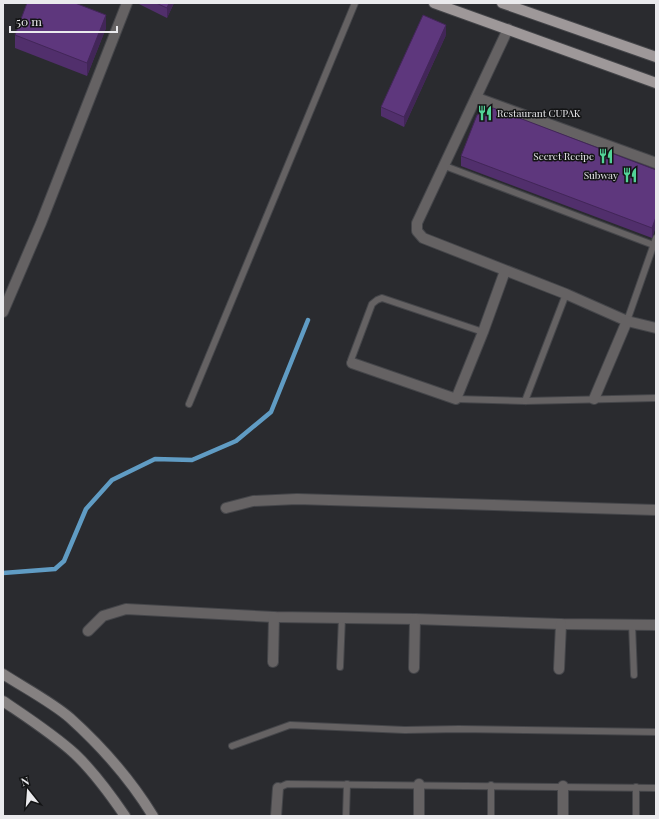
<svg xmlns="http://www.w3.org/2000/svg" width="659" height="819" viewBox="0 0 659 819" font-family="'Playfair Display',serif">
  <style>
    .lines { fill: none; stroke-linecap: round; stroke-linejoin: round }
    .stream { stroke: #609cc4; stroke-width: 4.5 }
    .service-casing { stroke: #45464a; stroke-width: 8 }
    .minor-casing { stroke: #45464a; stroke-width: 12 }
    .secondary-casing { stroke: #45464a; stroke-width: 12 }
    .primary-casing { stroke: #45464a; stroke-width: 12 }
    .service { stroke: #656263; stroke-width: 6 }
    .minor { stroke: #656263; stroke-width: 10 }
    .secondary { stroke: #858181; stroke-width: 10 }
    .primary { stroke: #9e9899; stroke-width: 10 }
    .wall { fill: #512f6c }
    .shaded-wall { fill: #422658 }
    .building { fill: #5e377d; stroke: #422658 }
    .labels { text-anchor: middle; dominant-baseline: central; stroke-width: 3; stroke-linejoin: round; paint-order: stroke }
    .poi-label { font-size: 10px; fill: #eaeaed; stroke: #131415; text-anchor: end }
  </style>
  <rect width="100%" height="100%" fill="#2a2b2f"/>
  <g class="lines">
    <path class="stream" d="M 3,573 L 55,569 L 64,561 L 86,509 L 112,480 L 155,459 L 192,460 L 236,441 L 271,412 L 308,320"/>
    <g class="service-casing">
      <g id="service">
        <path d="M 445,166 L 656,246"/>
        <path d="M 627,321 L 656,238"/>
        <path d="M 352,363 L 351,360 L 372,304 L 377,300 L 382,298 L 483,332"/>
        <path d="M 456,399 L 525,401 L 656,398"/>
        <path d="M 525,401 L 566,294"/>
        <path d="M 189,404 L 355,3"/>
        <path d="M 632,624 L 634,675"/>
        <path d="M 340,667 L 342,617"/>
        <path d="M 232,746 L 290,725 L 405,730 L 459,729 L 656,732"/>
        <path d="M 491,785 L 491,816"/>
        <path d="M 278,788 L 287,784 L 656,788"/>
        <path d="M 346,816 L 347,784"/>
        <path d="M 636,816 L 636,787"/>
      </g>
    </g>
    <g class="minor-casing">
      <g id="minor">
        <path d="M 508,29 L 417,223 L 417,231 L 423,238 L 566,294 L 627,321 L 656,328"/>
        <path d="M 477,98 L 656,163"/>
        <path d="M 3,312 L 41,223 L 127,3"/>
        <path d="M 352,363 L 456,399 L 483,332 L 505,271"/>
        <path d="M 594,399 L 627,321"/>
        <path d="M 226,508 L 253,501 L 297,499 L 656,510"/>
        <path d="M 88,631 L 103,616 L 126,609 L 274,617 L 415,619 L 561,624 L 656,625"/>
        <path d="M 273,662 L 274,617"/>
        <path d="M 414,668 L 415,619"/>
        <path d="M 559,669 L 561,624"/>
        <path d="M 419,784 L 419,816"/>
        <path d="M 563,786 L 563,816"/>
        <path d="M 276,816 L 278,788"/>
      </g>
    </g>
    <g class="secondary-casing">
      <g id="secondary">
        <path d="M 3,674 C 23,687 53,703 70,718 C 101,746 131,780 153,816"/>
        <path d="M 3,701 C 28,718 53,734 75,754 C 94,772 110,794 125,816"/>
      </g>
    </g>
    <g class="primary-casing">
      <g id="primary">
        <path d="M 434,3 L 656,83"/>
        <path d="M 502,3 L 656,57"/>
      </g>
    </g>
    <use href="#service" class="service"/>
    <use href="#minor" class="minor"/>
    <use href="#secondary" class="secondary"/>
    <use href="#primary" class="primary"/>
  </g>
  <g class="wall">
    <path d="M 139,3 L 174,3 L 167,18 L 139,4 Z"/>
    <path d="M 106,28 L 87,76 L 15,48 L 15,35 Z"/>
    <path d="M 446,35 L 404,127 L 381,116 L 381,107 Z"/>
    <path d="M 461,156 L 656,170 L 656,226 L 652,238 L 461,166 Z"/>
  </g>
  <g class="shaded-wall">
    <path d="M 169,3 L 174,3 L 167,18 L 167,8 Z"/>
    <path d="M 106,15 L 106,28 L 87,76 L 87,63 Z"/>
    <path d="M 446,25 L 446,35 L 404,127 L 404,117 Z"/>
    <path d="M 656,217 L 656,226 L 652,238 L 652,228 Z"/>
  </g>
  <g class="building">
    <path d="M 27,3 L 75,3 L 106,15 L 87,63 L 15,35 Z"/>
    <path d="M 156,3 L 169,3 L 167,8 Z"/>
    <path d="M 423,15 L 446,25 L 404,117 L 381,107 Z"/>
    <path d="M 493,108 L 656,170 L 656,217 L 652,228 L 461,156 L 477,115 Z"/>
  </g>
  <defs>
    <g id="restaurant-bare" transform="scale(1.2)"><path d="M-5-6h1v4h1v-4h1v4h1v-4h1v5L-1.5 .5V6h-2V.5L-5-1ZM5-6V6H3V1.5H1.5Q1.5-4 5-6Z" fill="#52d397" stroke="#131415" stroke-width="2.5" paint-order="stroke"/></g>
  </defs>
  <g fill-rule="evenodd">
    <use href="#restaurant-bare" x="485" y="113"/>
    <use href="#restaurant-bare" x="606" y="156"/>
    <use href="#restaurant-bare" x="630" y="175"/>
  </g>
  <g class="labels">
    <g class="poi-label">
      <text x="497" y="113" text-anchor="start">Restaurant CUPAK</text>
      <text x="594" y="156">Secret Recipe</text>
      <text x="618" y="175">Subway</text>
    </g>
  </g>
  <rect width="659" height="819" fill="none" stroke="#eaeaed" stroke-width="8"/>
  <g transform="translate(28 791) rotate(343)" stroke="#131415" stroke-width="3" paint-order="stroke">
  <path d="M0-3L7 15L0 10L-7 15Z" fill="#eaeaed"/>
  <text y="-6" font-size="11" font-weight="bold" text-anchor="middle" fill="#eaeaed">N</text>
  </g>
  <path d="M10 26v6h107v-6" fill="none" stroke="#eaeaed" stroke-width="2"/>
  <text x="16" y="26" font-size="12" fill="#eaeaed" stroke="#131415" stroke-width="3" paint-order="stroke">50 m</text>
</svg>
